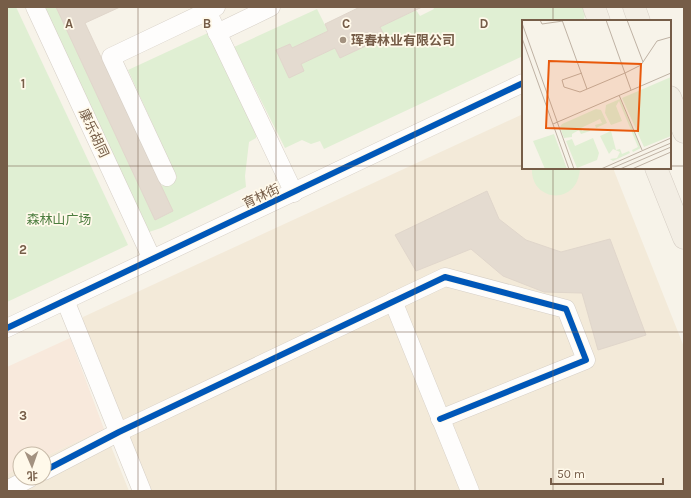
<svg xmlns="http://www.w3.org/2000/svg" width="691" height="498" viewBox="0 0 691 498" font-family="Karla,'Noto Sans SC',sans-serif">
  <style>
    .residential { fill: #f3ead9 }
    .commercial { fill: #f8e9dc }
    .green { fill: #e0efd3 }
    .building { fill: #e4dbd0; stroke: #e0d6cb }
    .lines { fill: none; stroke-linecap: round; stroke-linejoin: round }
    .minor-casing { stroke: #d6cfc6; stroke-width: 19 }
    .major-casing { stroke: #d6cec5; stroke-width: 23 }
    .minor { stroke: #fefdfc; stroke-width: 18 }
    .major { stroke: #f3eee4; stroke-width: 22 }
    .cycleway-casing { stroke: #fff9ea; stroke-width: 8 }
    .cycleway { stroke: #0057b8; stroke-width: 6 }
    .grid { fill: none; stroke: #765d48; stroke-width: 1; stroke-opacity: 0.55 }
    .poi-dot { fill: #a39280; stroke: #fff9ea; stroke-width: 1.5 }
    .labels { text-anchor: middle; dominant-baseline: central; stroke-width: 3.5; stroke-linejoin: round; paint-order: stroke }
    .poi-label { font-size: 13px; font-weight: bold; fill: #765d48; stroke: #fff9ea; text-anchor: start }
    .street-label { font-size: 13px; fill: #765d48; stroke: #fff9ea }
    .park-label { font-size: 13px; fill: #4c7d3f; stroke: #fff9ea }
    .inset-road { fill: none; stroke: #bfb2a4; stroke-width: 1 }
    .view { fill: #e8590c; fill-opacity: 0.15; stroke: #e8590c; stroke-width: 2 }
    .inset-edge { fill: none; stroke: #765d48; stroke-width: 2 }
    .grid-label { font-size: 13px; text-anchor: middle; font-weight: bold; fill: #765d48; stroke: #fff9ea; stroke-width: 3.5; stroke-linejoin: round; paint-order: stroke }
  </style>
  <rect width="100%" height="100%" fill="#f7f3e9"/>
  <g class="residential">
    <path d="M 523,114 L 523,168 L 613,168 L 684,347 L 684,491 L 150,491 L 83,323 L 83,317 Z"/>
    <path d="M 104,429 L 129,491 L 7,491 L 7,474 L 20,468 L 20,478 L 44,478 L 44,457 Z"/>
  </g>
  <path class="commercial" d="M 70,338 L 104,429 L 44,457 L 44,454 L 20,454 L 20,468 L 7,474 L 7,367 Z"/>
  <g class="green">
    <path d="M 7,7 L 16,7 L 128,245 L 7,302 Z"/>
    <path d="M 43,7 L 56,7 L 155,220 L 172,211 L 161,186 L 177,178 L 128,70 L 210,32 L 258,126 L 256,138 L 249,142 L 245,176 L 246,187 L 161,228 L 149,232 Z"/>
    <path d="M 433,7 L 586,7 L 587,10 L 583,21 L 523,21 L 523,56 L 324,149 L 320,141 L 311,144 L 302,140 L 285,148 L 234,47 L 317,9 L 328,31 L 292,48 L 290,44 L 276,50 L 289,78 L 301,64 L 335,48 L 340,58 L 385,37 L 380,27 L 416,10 L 420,16 L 434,9 Z"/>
    <path d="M 532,168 L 580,168 C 578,207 530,202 532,168 Z"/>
  </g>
  <g class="building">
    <path d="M 56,7 L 120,7 L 85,23 L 173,211 L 155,220 Z"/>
    <path d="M 360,7 L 422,7 L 380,27 L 385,37 L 340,58 L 335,48 L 301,64 L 304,71 L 289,78 L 276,50 L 290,44 L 292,48 L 328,31 L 325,24 Z"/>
    <path d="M 487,191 L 499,219 L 526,240 L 561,252 L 610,239 L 646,335 L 598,350 L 582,293 L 544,292 L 503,276 L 471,249 L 416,271 L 395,235 Z"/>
  </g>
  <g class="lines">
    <g class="minor-casing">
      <g id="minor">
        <path d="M 35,7 L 152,259"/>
        <path d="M 207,11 L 294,193"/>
        <path d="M 217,33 L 271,7"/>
        <path d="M 167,177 L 111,57 L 216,7"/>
        <path d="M 65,300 L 142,491"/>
        <path d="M 393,301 L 470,491"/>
        <path d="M 7,328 L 523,83"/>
        <path d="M 44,471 L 119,432 L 445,277 L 566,309 L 586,360 L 440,419"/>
        <path d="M 7,490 L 30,478"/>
      </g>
    </g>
    <g class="major-casing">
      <g id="major">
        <path d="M 594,7 L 599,21"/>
        <path d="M 634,7 L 639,21"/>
        <path d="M 670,97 L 684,132"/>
        <path d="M 656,168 L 684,238"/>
      </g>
    </g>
    <use href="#minor" class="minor"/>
    <use href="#major" class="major"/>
    <g class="cycleway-casing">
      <g id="cycleway">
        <path d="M 7,328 L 523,83"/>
        <path d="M 44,471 L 119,432 L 445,277 L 566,309 L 586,360 L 440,419"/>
      </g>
    </g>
    <use href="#cycleway" class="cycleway"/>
  </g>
  <path class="grid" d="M 138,7 L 138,491M 276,7 L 276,491M 415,7 L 415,491M 553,7 L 553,21M 7,166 L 523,166M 670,166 L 684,166M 553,168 L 553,491M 7,332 L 684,332"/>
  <circle class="poi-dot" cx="343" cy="40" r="4"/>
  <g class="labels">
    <g class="poi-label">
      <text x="351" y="40">珲春林业有限公司</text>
    </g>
    <g class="street-label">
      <text transform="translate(94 133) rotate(65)">康乐胡同</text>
      <text transform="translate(261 196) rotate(-25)">育林街</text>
    </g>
    <g class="park-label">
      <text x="59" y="219">森林山广场</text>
    </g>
  </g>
  <g transform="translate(522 20)">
    <rect width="149" height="149" fill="#f7f3e9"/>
    <path d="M 149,57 L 149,116 L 122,127 L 100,78 ZM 98,79 L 119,128 L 111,132 L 110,130 L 116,127 L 97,81 L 94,86 L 100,101 L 89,105 L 83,93 L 84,85 ZM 74,89 L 79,90 L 85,103 L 74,108 L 73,105 L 80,103 L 78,99 L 59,108 L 60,111 L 67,108 L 68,111 L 59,114 L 57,110 L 50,114 L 50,117 L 42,118 L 38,107 L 40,104 ZM 89,111 L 94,130 L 98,129 L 100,134 L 107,131 L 108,133 L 91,141 L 88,139 L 95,138 L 98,132 L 91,129 L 87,134 L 78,116 ZM 32,114 L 45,149 L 23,149 L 11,121 ZM 71,118 L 77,133 L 75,140 L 55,148 L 44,121 L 50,119 L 53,126 Z" fill="#e0efd3"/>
    <path class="inset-road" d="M 18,0 L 20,4 L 41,1M 40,0 L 65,69M 84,0 L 109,70M 105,0 L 121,42M 0,3 L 52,149M 0,18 L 47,149M 60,53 L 40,60 L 42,67 L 58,72 L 103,53 L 119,45 L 135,21 L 149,17M 97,75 L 120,130M 31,104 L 149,53M 79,149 L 149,118M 88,149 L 149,123M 98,149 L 149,127M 110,149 L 149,132"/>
    <path class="view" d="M 27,41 L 119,44 L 116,111 L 24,108 Z"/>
    <rect width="149" height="149" class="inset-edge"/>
  </g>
  <g class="grid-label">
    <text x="69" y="28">A</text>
    <text x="207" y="28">B</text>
    <text x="346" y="28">C</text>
    <text x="484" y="28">D</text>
    <text x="23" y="88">1</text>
    <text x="23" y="254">2</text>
    <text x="23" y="420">3</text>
  </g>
  <rect width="691" height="498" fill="none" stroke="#765d48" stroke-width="16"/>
  <g transform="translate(32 466) rotate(178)"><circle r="19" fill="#fff9ea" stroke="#c8bba9"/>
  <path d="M0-3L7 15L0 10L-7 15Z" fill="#a39280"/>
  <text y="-6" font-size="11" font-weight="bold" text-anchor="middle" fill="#765d48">北</text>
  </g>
  <path d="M551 478v6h112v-6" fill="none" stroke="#765d48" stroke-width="2"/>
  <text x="557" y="478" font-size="12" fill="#765d48" stroke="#fff9ea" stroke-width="3" paint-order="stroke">50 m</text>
</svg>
